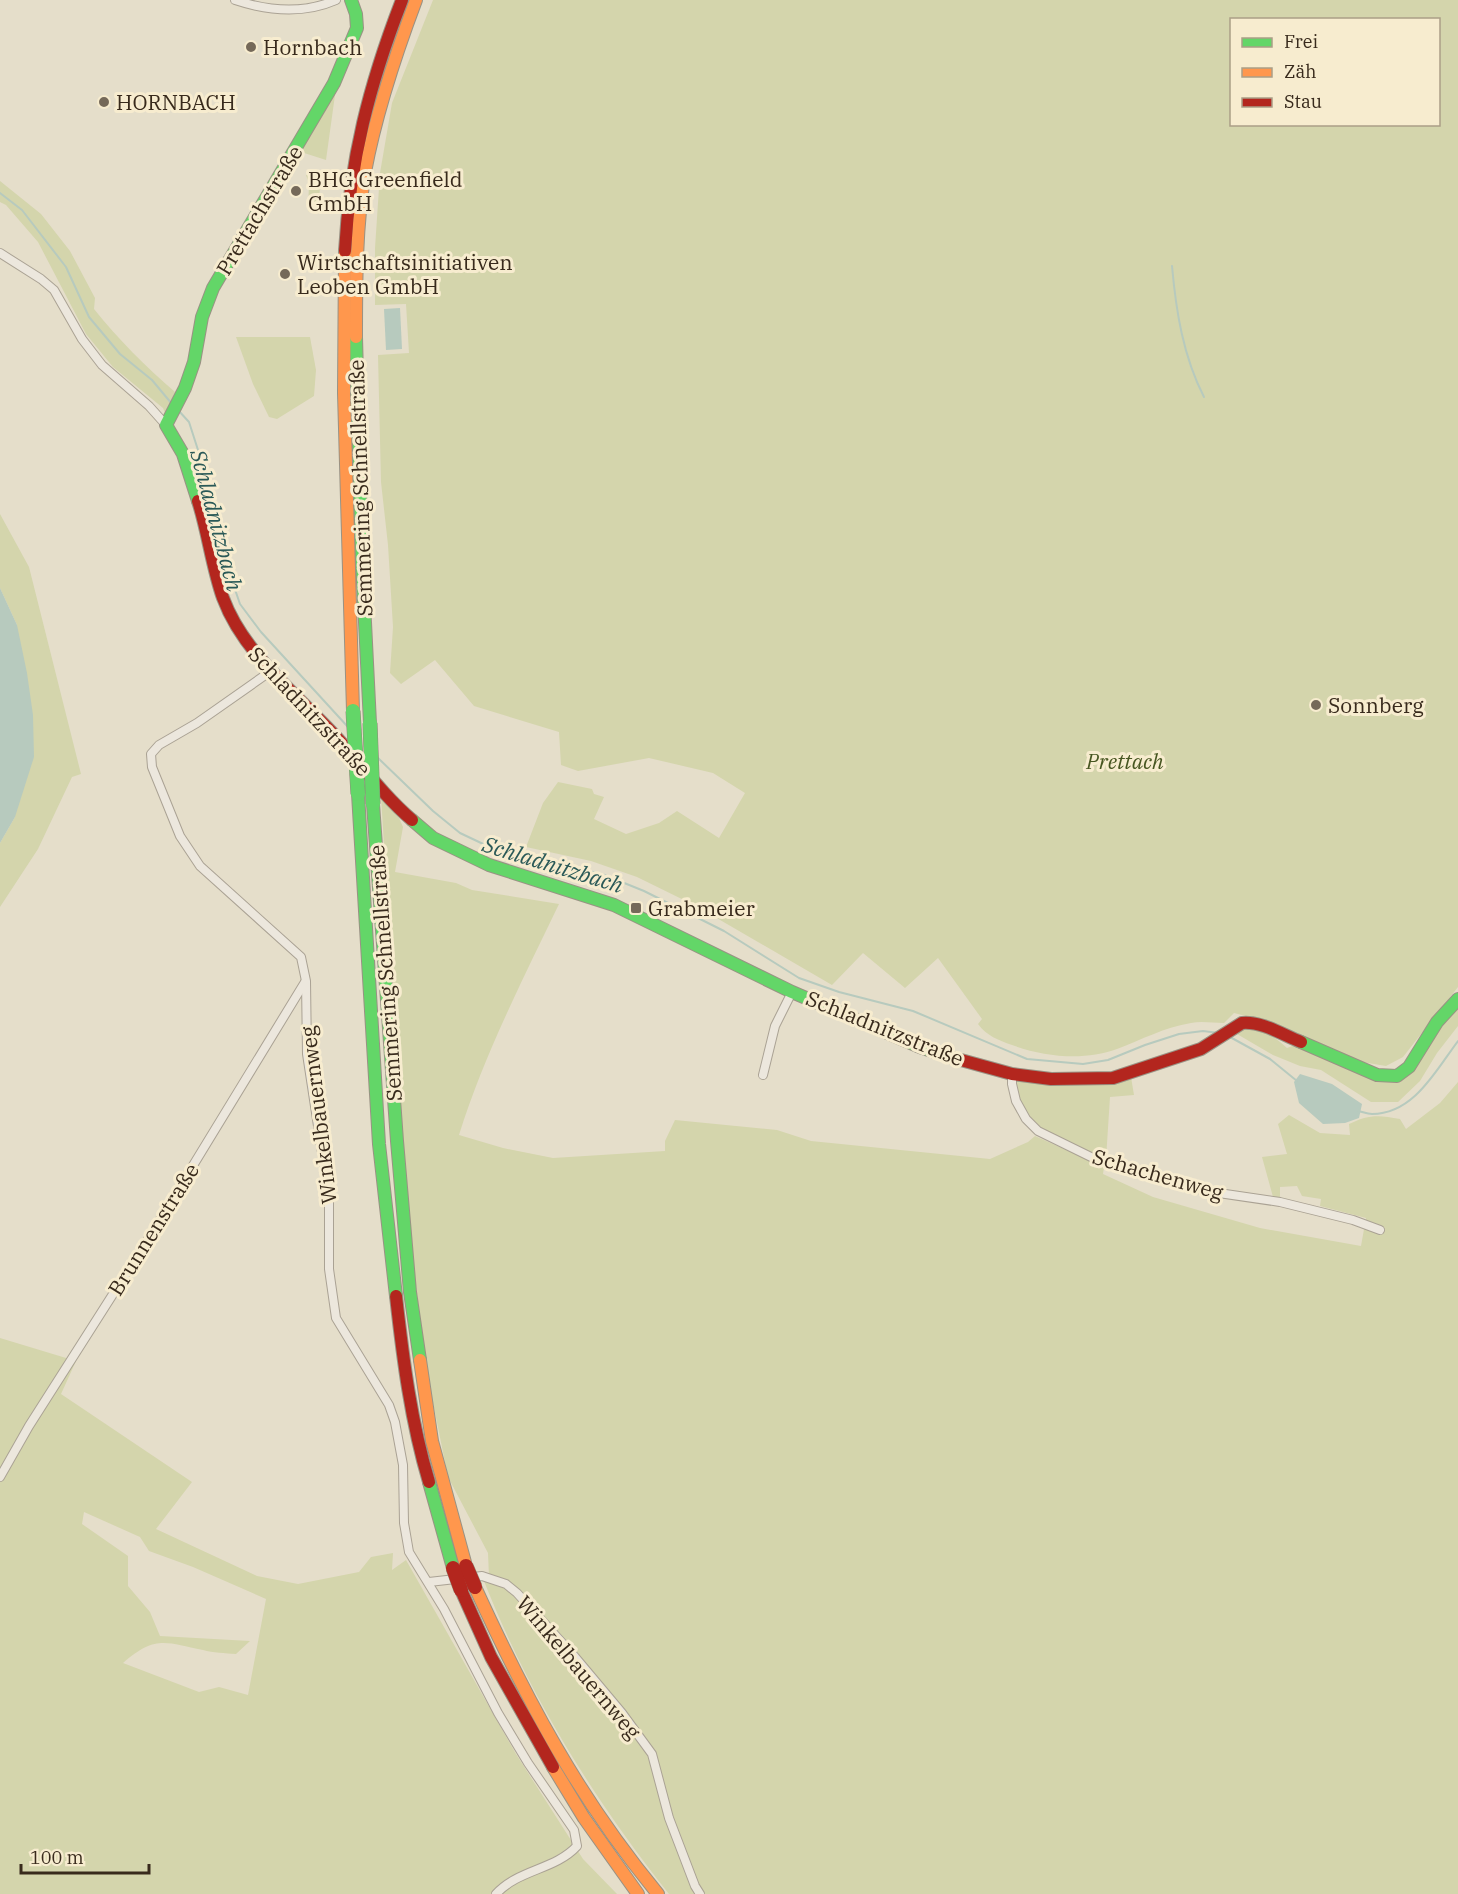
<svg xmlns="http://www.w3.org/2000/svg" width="1458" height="1894" viewBox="0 0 1458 1894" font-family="'IBM Plex Serif',serif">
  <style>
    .green { fill: #d4d5ac; fill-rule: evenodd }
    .water { fill: #b7cabe }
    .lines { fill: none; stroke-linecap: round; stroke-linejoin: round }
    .stream { stroke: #b7cabe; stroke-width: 2 }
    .street-casing { stroke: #aaa294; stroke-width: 10 }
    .fast-casing { stroke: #999284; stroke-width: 14 }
    .slow-casing { stroke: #999284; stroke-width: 14 }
    .jam-casing { stroke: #999284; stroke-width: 14 }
    .street { stroke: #ece7dd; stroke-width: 8 }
    .fast { stroke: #63d668; stroke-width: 12 }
    .slow { stroke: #ff974d; stroke-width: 12 }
    .jam { stroke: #b3261e; stroke-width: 12 }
    .fast-bridge-casing { stroke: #8f887a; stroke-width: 15; stroke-linecap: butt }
    .jam-bridge-casing { stroke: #8f887a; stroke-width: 15; stroke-linecap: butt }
    .fast-bridge { stroke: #63d668; stroke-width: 14 }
    .jam-bridge { stroke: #b3261e; stroke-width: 14 }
    .poi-dot { fill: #756959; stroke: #f7eccf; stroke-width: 2 }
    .labels { text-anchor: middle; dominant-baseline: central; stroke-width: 6; stroke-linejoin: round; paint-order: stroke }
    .poi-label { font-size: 21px; fill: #382a1c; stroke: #f7eccf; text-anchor: start }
    .street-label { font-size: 21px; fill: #382a1c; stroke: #f7eccf }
    .park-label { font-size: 21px; font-style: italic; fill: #475621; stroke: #f7eccf }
    .water-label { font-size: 22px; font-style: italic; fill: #2a5957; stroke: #f7eccf }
  </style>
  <rect width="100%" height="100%" fill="#e5deca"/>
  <g class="green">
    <path d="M 433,0 L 1458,0 L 1458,987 L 1403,1057 L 1386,1066 L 1362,1062 L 1266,1021 L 1234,1013 L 1224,1023 C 1213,1023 1201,1021 1191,1023 C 1165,1027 1141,1040 1117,1049 C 1084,1061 1045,1057 1012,1045 C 998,1040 987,1036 978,1024 L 982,1019 L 938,958 L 905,988 L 863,953 L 832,985 L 696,906 L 637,877 L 591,861 L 526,847 L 543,803 L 558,782 L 592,789 L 594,794 L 604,797 L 594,819 L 626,834 L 659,823 L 677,811 L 719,838 L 745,793 L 713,773 L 649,758 L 578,771 L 561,765 L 559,732 L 474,706 L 435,660 L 401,684 L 390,673 L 393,627 L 388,545 L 381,482 L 378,355 L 409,353 L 406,304 L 375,305 L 375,248 L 380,173 L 392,103 ZM 1232,20 L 1438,20 L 1438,124 L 1232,124 Z"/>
    <path d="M 333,94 L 335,95 L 326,160 L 301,152 L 310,135 L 309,133 Z"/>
    <path d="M 311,172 L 318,175 L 321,182 L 317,210 L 313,213 L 308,211 L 309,183 L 306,175 Z"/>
    <path d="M 0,181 L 41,214 L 70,251 L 95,298 L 94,309 C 119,340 145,366 175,392 L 165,413 L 163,408 L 113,367 L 86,334 L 38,242 L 6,205 L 0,202 Z"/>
    <path d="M 236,337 L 310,337 L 316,370 L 314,396 L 277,419 L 269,417 L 253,384 Z"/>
    <path d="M 0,514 L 29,567 L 81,774 L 72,777 L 38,849 L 0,907 L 0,843 L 15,817 L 17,625 L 0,588 Z"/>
    <path d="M 381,797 L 399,818 L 403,827 L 395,872 L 456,883 L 472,890 L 559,904 C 523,979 484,1055 459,1135 L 503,1148 L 553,1158 L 665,1151 L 665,1141 L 675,1120 L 777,1130 L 811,1141 L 990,1159 L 1028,1142 L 1035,1136 L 1104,1167 L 1103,1174 L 1153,1197 L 1260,1228 L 1361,1246 L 1366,1218 L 1320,1206 L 1321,1199 L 1302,1196 L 1297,1186 L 1280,1187 L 1280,1198 L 1273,1197 L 1262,1157 L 1287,1154 L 1278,1124 L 1289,1115 L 1320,1133 L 1350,1135 L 1349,1124 C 1369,1114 1379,1115 1400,1119 L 1406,1129 L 1440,1103 L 1458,1082 L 1458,1894 L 669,1894 C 592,1797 527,1692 482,1576 L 489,1577 L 488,1553 L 448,1477 L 427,1373 L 408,1221 Z"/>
    <path d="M 1458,1005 L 1458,1026 L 1437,1053 L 1420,1081 L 1398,1102 L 1371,1102 L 1321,1070 L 1300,1066 L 1273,1055 L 1237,1034 L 1239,1029 C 1258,1025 1274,1036 1287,1048 L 1295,1045 L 1362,1075 L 1386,1082 L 1401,1081 L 1413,1069 L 1438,1029 Z"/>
    <path d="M 1131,1077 L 1134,1095 L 1110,1097 L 1106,1159 C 1092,1155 1046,1137 1037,1127 C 1025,1115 1016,1098 1016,1081 Z"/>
    <path d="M 0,1338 L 76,1361 L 61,1394 L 192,1482 L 156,1529 L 257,1576 L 298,1584 L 359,1572 L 371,1557 L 393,1553 L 392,1570 L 406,1560 L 516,1754 L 583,1859 L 617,1894 L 0,1894 ZM 84,1512 L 140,1537 L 149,1551 L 193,1567 L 266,1599 L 248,1695 L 219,1687 L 199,1692 L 123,1663 C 155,1635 165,1642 203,1650 C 213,1653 225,1653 236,1654 L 250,1641 L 160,1636 L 150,1612 L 128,1586 L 128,1556 L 82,1524 Z"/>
  </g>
  <g class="water">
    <path d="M 400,308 L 402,349 L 386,350 L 384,309 Z"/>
    <path d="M 0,588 L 17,625 L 27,673 L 33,715 L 34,757 L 15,817 L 0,843 Z"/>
    <path d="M 1300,1074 L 1332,1084 L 1362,1104 L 1359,1118 L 1345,1123 L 1323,1124 L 1299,1103 L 1294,1082 Z"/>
  </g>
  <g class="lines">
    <g class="stream">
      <path d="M 0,193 L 22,210 L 66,267 L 89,317 L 120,354 L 152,380 L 172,404"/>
      <path d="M 1172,266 C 1176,311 1183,356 1204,397"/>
      <path d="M 178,410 L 189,422 L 216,506 L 230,575 L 240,604 L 261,632 L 348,727"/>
      <path d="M 377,757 L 433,811 L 460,833 L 498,851 L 602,874 L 644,891 L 724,931 L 799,978 L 839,992 L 913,1011 L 1027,1059 L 1083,1064 L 1108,1060 L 1145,1045 L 1179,1034 L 1203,1031 L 1219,1033"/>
      <path d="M 1230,1037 L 1270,1059 L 1297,1081"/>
      <path d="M 1358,1111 C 1363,1112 1367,1114 1372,1114 C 1414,1114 1436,1070 1458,1041"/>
    </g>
    <g class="street-casing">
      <g id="street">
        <path d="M 235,0 C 268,11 304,14 336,0"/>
        <path d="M 0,253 L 41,279 L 54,290 L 82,339 L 102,365 L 149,406 L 166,425"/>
        <path d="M 271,671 L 197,723 L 159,745 L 151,754 L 152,767 L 180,836 L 200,866 L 301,957 L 306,981 L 307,1054 L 329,1198 L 329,1269 L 336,1318 L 389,1405 L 395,1422 L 403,1465 L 404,1523 L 409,1552 L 444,1609 L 498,1713 L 528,1763 L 574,1830 L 577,1846 C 555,1870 519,1869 496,1894"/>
        <path d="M 1012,1074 L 1012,1084 L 1016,1101 L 1026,1119 L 1038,1131 L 1091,1157 L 1205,1191 L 1280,1202 L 1353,1220 L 1380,1230"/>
        <path d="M 763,1075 L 775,1026 L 792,992"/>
        <path d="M 0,1477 L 29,1426 L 150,1236 L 305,982"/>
        <path d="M 429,1582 L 482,1576 L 506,1584 L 517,1593 L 575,1657 L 622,1713 L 652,1754 L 669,1818 L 695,1886 L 700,1894"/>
      </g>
    </g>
    <g class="fast-casing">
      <g id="fast">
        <path d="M 356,337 L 362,562 L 370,723"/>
        <path d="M 198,501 L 183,454 L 166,425 L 185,388 L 194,362 L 202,317 L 213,288 L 334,83 L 357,28 L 356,14 L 351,0"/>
        <path d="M 358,794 L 379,1144 L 396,1296"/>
        <path d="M 373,804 L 397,1141 L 410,1292 L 420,1360"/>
        <path d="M 412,820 L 433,838 L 489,865 L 614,905 L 792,992 L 920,1047 L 950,1057"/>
        <path d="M 1301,1042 L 1377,1075 L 1397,1076 L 1409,1067 L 1437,1022 L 1458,999"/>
        <path d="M 429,1482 L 453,1568"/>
      </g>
    </g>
    <g class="slow-casing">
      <g id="slow">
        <path d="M 345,251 L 344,393 L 353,711"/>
        <path d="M 356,337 C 356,282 356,226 365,172 C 376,113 395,56 416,0"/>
        <path d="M 420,1360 L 432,1441 L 466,1566"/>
        <path d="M 475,1587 C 527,1701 578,1797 658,1894"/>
        <path d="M 553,1767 L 584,1818 L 638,1894"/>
      </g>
    </g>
    <g class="jam-casing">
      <g id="jam">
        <path d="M 345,251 C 350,160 369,85 402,0"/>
        <path d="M 198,501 C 208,532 212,567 223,598 C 244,655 298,695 338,739 C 362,766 384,796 412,820"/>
        <path d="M 950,1057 L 1012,1074 L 1051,1079 L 1113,1078 L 1201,1049 L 1242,1023 C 1262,1021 1283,1035 1301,1042"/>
        <path d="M 396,1296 C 403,1359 411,1422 429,1482"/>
        <path d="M 461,1590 L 491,1657 L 553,1767"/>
      </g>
    </g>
    <use href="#street" class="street"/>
    <use href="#fast" class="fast"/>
    <use href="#slow" class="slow"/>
    <use href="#jam" class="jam"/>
    <g class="fast-bridge-casing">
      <g id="fast-bridge">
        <path d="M 353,711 L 358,794"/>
        <path d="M 370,723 L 373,804"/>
      </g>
    </g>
    <g class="jam-bridge-casing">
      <g id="jam-bridge">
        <path d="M 466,1566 L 475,1587"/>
        <path d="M 453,1568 L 461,1590"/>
      </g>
    </g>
    <use href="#fast-bridge" class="fast-bridge"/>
    <use href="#jam-bridge" class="jam-bridge"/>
  </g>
  <g class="poi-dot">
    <circle cx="251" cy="47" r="6"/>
    <circle cx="104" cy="102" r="6"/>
    <circle cx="296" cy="191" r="6"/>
    <circle cx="285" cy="274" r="6"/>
    <circle cx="1316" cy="705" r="6"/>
    <rect x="630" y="902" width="12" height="12" rx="3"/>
  </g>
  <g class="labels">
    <g class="poi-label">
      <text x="263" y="47">Hornbach</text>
      <text x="116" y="102">HORNBACH</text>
      <text x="308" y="179">BHG Greenfield<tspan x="308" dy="24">GmbH</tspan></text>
      <text x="297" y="262">Wirtschaftsinitiativen<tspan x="297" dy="24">Leoben GmbH</tspan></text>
      <text x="1328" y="705">Sonnberg</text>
      <text x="648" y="908">Grabmeier</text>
    </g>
    <g class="street-label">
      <text transform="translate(259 210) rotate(-59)">Prettachstraße</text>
      <text transform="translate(360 488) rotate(-92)">Semmering Schnellstraße</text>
      <text transform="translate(310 711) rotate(47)">Schladnitzstraße</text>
      <text transform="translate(385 973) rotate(-94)">Semmering Schnellstraße</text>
      <text transform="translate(885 1028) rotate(22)">Schladnitzstraße</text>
      <text transform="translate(318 1115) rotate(-97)">Winkelbauernweg</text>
      <text transform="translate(1158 1174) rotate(16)">Schachenweg</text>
      <text transform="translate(153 1229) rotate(-58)">Brunnenstraße</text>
      <text transform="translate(579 1667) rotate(50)">Winkelbauernweg</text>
    </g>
    <g class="park-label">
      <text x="1125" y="761">Prettach</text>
    </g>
    <g class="water-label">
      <text transform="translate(217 520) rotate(75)">Schladnitzbach</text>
      <text transform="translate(553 864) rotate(17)">Schladnitzbach</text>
    </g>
  </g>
  <rect x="1230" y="18" width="210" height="108" fill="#f7eccf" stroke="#ab9e87" stroke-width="1.5"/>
  <rect x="1242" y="38" width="30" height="9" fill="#63d668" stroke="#ab9e87" stroke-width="1.5"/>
  <text x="1284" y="48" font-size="18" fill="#382a1c">Frei</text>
  <rect x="1242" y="68" width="30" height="9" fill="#ff974d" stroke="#ab9e87" stroke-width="1.5"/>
  <text x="1284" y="78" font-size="18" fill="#382a1c">Zäh</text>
  <rect x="1242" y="98" width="30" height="9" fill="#b3261e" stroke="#ab9e87" stroke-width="1.5"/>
  <text x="1284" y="108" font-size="18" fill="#382a1c">Stau</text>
  <path d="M21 1864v9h128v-9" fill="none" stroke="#382a1c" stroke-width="3"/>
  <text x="30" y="1864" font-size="18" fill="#382a1c" stroke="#f7eccf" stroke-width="4.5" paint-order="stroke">100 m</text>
</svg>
